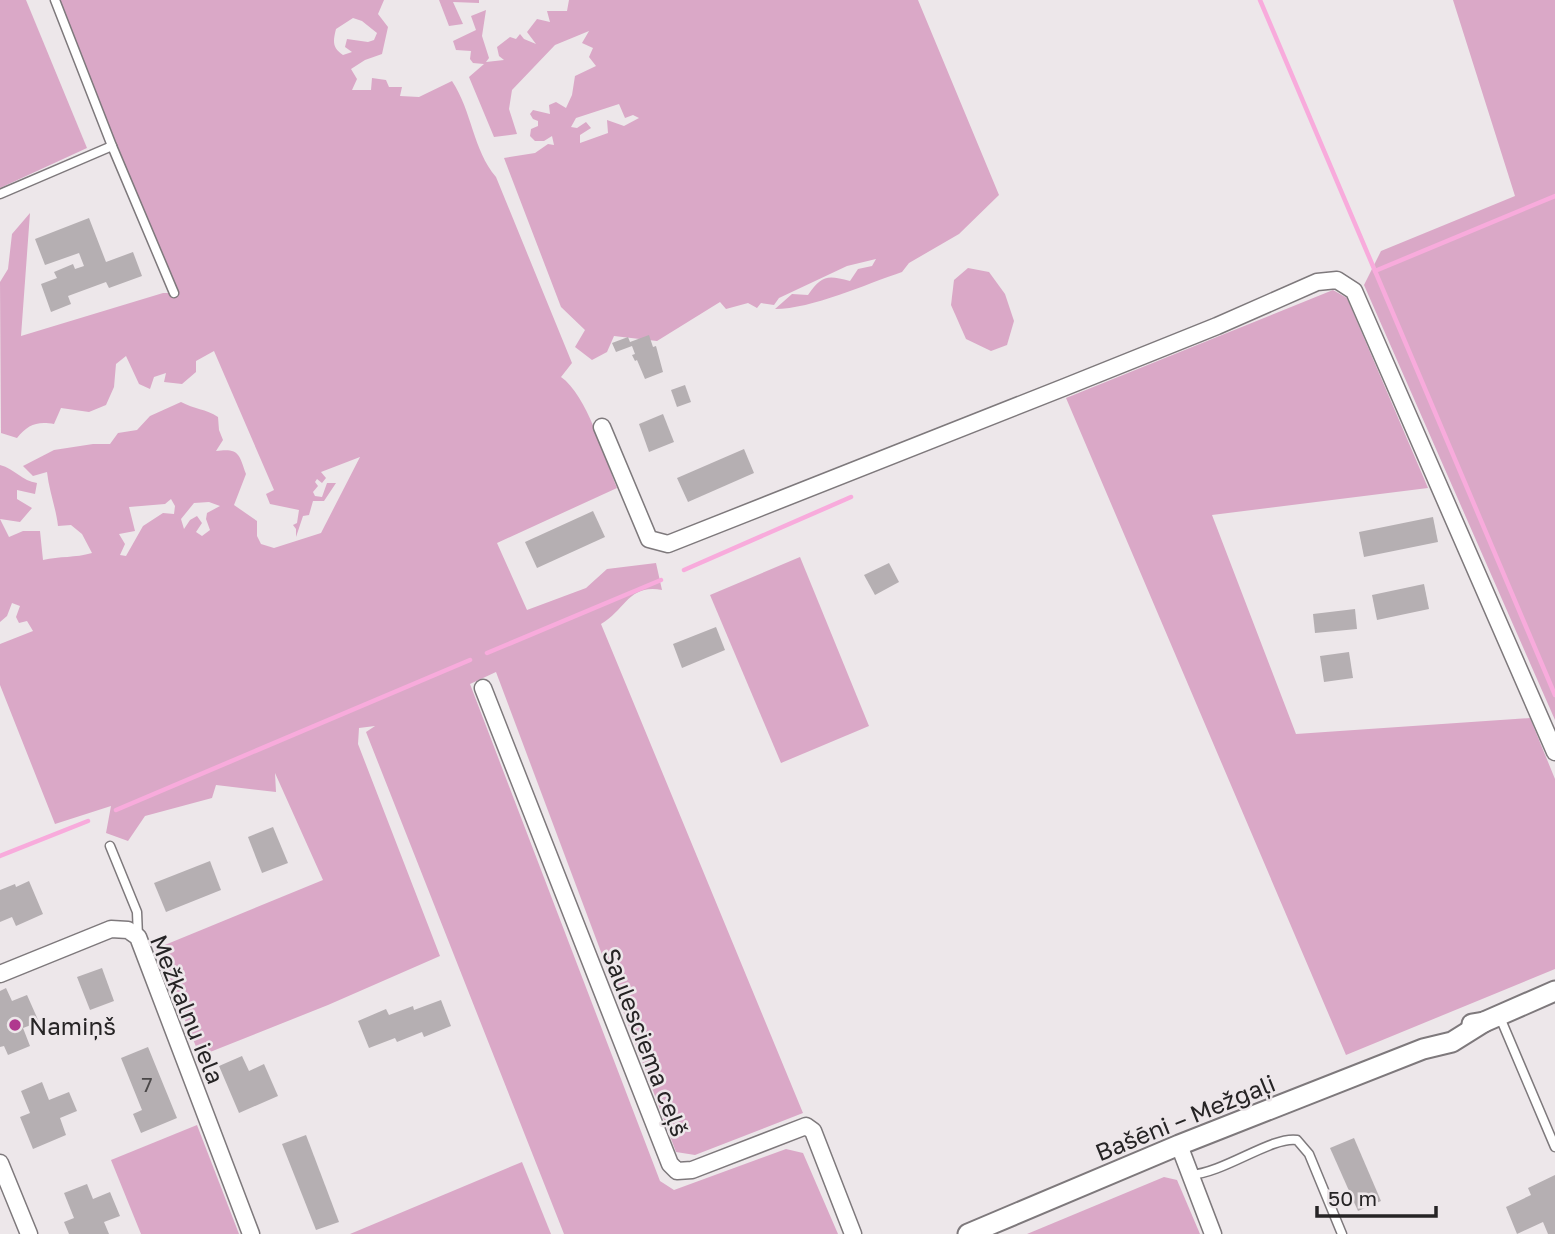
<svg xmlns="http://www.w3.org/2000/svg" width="1555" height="1234" viewBox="0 0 1555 1234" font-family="'Golos Text',sans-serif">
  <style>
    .green { fill: #daa8c7; fill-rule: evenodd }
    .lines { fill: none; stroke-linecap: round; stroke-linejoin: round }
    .stream { stroke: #f8abdc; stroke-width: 4.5 }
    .building { fill: #b5afb2 }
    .service-casing { stroke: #7e797c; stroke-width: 11 }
    .minor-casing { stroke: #7e797c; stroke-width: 19 }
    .tertiary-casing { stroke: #7e797c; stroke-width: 23 }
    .service { stroke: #fff; stroke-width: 8 }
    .minor { stroke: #fff; stroke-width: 16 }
    .tertiary { stroke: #fff; stroke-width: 19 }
    .poi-dot { fill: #b0388e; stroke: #ede7ea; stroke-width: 2.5 }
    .labels { text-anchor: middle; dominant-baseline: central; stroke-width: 5; stroke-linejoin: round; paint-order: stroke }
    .number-label { font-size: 21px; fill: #4a4748 }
    .street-label { font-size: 24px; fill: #262425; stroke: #ede7ea }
    .poi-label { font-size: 24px; fill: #262425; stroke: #ede7ea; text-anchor: start }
  </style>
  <rect width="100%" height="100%" fill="#ede7ea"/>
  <g class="green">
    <path d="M 0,0 L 26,0 L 87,148 L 0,188 Z"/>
    <path d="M 55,0 L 384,0 L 378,14 L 388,27 L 382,54 L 365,60 L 351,69 L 357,79 L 352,90 L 371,90 L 372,78 L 386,80 L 389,87 L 402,87 L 400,96 L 419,97 L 452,81 C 472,111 473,150 496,177 L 572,363 L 561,377 C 587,395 604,456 617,488 L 497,543 L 527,610 L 586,588 L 607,569 L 656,563 L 662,590 C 628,584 626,610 601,624 L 803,1113 L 695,1155 L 676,1152 L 496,672 L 470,684 L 660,1181 L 674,1190 L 786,1149 L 803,1153 L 838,1234 L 564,1234 L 366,732 L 375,726 L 359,728 L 358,744 L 440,956 L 328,1005 L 200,1056 L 155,949 L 323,880 L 275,773 L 276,792 L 216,785 L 212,798 L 145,816 L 128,841 L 106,833 L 111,806 L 55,824 L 0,685 L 0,644 L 33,631 L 27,621 L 19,623 L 16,617 L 20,606 L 12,603 L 7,616 L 0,622 L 0,465 C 15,469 22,481 37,483 L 35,494 L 17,490 L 17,499 L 32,508 L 20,522 L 0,519 L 9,537 L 23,531 L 40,531 L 43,560 C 60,556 75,558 92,553 L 82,534 L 71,525 L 58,526 C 56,508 49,491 47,472 L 33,476 L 23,466 L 54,450 L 93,444 L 110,444 L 118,433 L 137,430 L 150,416 L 181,402 C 194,409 206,409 218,417 L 219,430 L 223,440 L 216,451 C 239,448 239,454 246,474 L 234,505 L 257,521 L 257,536 L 261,544 L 274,548 L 321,533 L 360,457 L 321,472 L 326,478 L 322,483 L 317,479 L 315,482 L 318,486 L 313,492 L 315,496 L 322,497 L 327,483 L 336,483 L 324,501 L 313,501 L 309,515 L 303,516 L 296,537 L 296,529 L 293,525 L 297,523 L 299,510 L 270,504 L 266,494 L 274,490 L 214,351 L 196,361 L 196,372 L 182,384 L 164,382 L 166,373 L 154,377 L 150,389 L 139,384 L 126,356 L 116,364 L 114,387 L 106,405 L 89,412 L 61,408 L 54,424 C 36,421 28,425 17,438 L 1,433 L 0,282 L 8,269 L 12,234 L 30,213 L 21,336 L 163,293 L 174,293 ZM 353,18 L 362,21 L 377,33 L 374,40 L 368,42 L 347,39 L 345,47 L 352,52 L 343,55 C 332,48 333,41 336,29 ZM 171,499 L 175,506 L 174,514 L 163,513 L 143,526 L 126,556 L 120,555 L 125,544 L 119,534 L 135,531 L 129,507 L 165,504 ZM 209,502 L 220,506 L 207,513 L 206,519 L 210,530 L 202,536 L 196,532 L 202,523 L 197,516 L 190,520 L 184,529 L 181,519 L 194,503 Z"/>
    <path d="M 439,0 L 479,0 L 479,3 L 453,2 L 463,24 L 449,26 Z"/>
    <path d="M 569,0 L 918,0 L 999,195 L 959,234 L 909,263 L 902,272 C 866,284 812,309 775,309 L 792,294 L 808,295 C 822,275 827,275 850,281 L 858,269 L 872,266 L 876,259 L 847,266 L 779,298 L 774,305 L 761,303 L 757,308 L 748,303 L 726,309 L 720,302 L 657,341 L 614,336 L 607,352 L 592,360 L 575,347 L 585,330 L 561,307 L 504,158 L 535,153 L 548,144 L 554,145 L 552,136 L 544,141 L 535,141 L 530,136 L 531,129 L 538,126 L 538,121 L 533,119 L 530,114 L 533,110 L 550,114 L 549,105 L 556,102 L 566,108 L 572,95 L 575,76 L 596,66 L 589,57 L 593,48 L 582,43 L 589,31 L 555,45 L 512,90 L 509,109 L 517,134 L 494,137 L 469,77 L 484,64 L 473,63 L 470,59 L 471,51 L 456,50 L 453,41 L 476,30 L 471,16 L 486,10 L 482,36 L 489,58 L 486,62 L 504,60 L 499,56 L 497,47 L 510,37 L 516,39 L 520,34 L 524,39 L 536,44 L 527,32 L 537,19 L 550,22 L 547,11 L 567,11 ZM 619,104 L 625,118 L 633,115 L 639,118 L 624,126 L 607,120 L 608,133 L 580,143 L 580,135 L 591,128 L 586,122 L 577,128 L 571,127 L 576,118 Z"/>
    <path d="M 1453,0 L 1555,0 L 1555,720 L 1364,285 L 1381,251 L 1515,196 Z"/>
    <path d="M 968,268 L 989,272 L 1005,294 L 1014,321 L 1007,345 L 991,351 L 966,339 L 951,305 L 954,280 Z"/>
    <path d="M 1333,290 L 1347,298 L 1428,488 L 1212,515 L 1296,734 L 1530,718 L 1555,779 L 1555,969 L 1346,1055 L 1066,398 Z"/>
    <path d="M 800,557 L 869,726 L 781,763 L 710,595 Z"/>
    <path d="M 197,1125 L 239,1234 L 141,1234 L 111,1160 Z"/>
    <path d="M 522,1162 L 551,1234 L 350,1234 Z"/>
    <path d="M 1164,1177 L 1177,1180 L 1200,1234 L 1027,1234 Z"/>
  </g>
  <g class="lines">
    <g class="stream">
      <path d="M 1260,0 L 1555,695"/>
      <path d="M 1375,271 L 1555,196"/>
      <path d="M 684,570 L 851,497"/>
      <path d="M 487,653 L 661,580"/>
      <path d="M 116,810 L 470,660"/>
      <path d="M 0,856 L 88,821"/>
    </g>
  </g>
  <g class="building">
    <path d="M 89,218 L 106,262 L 133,252 L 142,276 L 109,288 L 106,282 L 68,296 L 71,304 L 51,312 L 41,284 L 57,278 L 54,272 L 73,264 L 75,269 L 84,266 L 79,253 L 45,265 L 35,239 Z"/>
    <path d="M 649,335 L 653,347 L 656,346 L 663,372 L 645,379 L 637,360 L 635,361 L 632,355 L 635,354 L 632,346 L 616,352 L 612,343 L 628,337 L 630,342 Z"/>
    <path d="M 685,385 L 691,402 L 677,407 L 671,390 Z"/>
    <path d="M 663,414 L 674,442 L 649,452 L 639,424 Z"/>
    <path d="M 744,449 L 754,473 L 688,502 L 677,478 Z"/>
    <path d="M 593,511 L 605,537 L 537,568 L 525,542 Z"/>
    <path d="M 1433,517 L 1438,542 L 1364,557 L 1359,532 Z"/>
    <path d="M 889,563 L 899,582 L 875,595 L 864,575 Z"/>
    <path d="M 1424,584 L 1429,609 L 1377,620 L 1372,595 Z"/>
    <path d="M 1355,609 L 1357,629 L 1315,633 L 1313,614 Z"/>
    <path d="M 716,627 L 725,650 L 682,668 L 673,644 Z"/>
    <path d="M 1349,652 L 1353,678 L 1324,682 L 1320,656 Z"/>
    <path d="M 273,827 L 288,863 L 262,873 L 248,837 Z"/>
    <path d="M 210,861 L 221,890 L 166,912 L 154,883 Z"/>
    <path d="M 29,881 L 43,914 L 16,926 L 12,917 L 0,922 L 0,890 L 15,884 L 16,887 Z"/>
    <path d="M 102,968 L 114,1001 L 90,1010 L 77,977 Z"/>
    <path d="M 6,988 L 12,1001 L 27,995 L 39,1022 L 23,1028 L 30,1046 L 8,1055 L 4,1046 L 0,1047 L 0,991 Z"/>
    <path d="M 441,1000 L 451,1026 L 424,1037 L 422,1032 L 397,1042 L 395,1038 L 369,1048 L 358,1021 L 386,1009 L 389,1015 L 413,1006 L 414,1010 Z"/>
    <path d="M 148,1047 L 177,1118 L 141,1133 L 133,1114 L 142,1110 L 121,1058 Z"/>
    <path d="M 242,1056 L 249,1071 L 264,1064 L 278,1096 L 239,1113 L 219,1066 Z"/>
    <path d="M 42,1082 L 49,1100 L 69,1092 L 77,1111 L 60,1118 L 66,1135 L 33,1149 L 20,1117 L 30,1113 L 21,1091 Z"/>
    <path d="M 306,1135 L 339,1222 L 316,1230 L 282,1144 Z"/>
    <path d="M 1354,1138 L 1381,1201 L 1358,1211 L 1330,1148 Z"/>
    <path d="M 1555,1175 L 1555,1234 L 1548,1234 L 1543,1222 L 1517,1234 L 1506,1207 L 1531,1195 L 1528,1188 Z"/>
    <path d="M 87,1184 L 93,1199 L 110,1192 L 120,1216 L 104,1222 L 109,1234 L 69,1234 L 64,1222 L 74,1218 L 64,1193 Z"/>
  </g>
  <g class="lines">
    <g class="service-casing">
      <g id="service">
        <path d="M 55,0 L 112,146 L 174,293"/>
        <path d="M 0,194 L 112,146"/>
        <path d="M 110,846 L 137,912 L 138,937"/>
        <path d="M 1499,1015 L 1555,1147"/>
        <path d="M 1190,1175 C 1224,1173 1272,1136 1297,1140 L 1309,1154 L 1342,1234"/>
      </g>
    </g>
    <g class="minor-casing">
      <g id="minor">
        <path d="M 602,427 L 649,539 L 668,544 L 1065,387 L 1217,326 L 1317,282 L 1337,280 L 1354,291 L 1555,752"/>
        <path d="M 483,688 L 670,1164 L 677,1171 L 692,1170 L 806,1126 L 813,1131 L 853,1234"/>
        <path d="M 0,974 L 111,929 L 128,930 L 138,937 L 251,1234"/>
        <path d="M 1179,1145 L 1213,1234"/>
        <path d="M 0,1163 L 29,1234"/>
      </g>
    </g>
    <g class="tertiary-casing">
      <g id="tertiary">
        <path d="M 1472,1024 L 1484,1022 L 1555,991"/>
        <path d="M 968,1234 L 1179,1145 L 1423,1049 L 1452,1042 L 1484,1022"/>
      </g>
    </g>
    <use href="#service" class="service"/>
    <use href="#minor" class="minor"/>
    <use href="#tertiary" class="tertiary"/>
  </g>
  <circle class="poi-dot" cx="15" cy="1025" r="7"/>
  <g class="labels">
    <g class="number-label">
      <text x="147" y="1084">7</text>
    </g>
    <g class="street-label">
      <text transform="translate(188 1009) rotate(68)">Mežkalnu iela</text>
      <text transform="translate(646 1042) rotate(69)">Saulesciema ceļš</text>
      <text transform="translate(1185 1117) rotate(-22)">Bašēni – Mežgaļi</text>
    </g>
    <g class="poi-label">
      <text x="29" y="1025">Namiņš</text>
    </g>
  </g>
  <path d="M1317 1206v10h119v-10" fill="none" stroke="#262425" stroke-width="3.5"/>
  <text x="1328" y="1206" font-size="21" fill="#262425" stroke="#ede7ea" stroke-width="5" paint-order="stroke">50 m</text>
</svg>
